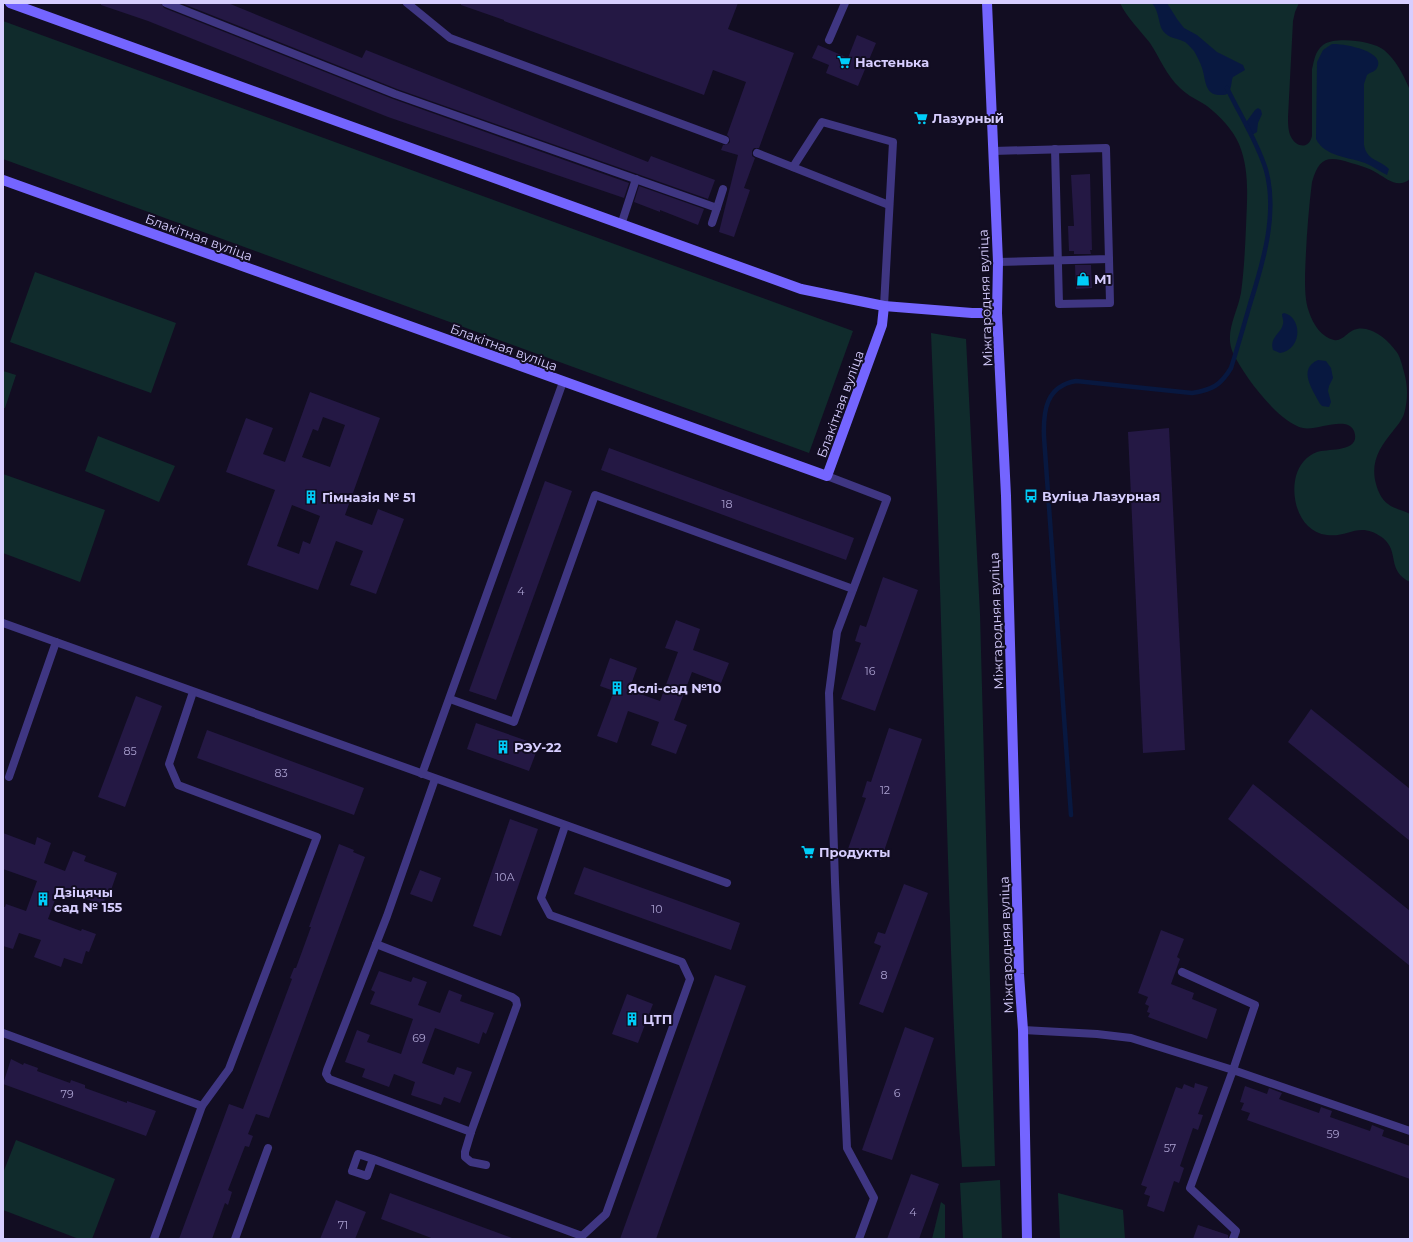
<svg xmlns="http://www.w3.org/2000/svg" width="1413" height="1242" viewBox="0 0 1413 1242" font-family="Montserrat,sans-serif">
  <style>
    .green { fill: #102b2c }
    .water { fill: #081840 }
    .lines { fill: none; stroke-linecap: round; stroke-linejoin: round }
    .stream { stroke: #081840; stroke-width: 4.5 }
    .building { fill: #241844; fill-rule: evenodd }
    .lane { stroke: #3f3682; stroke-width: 8 }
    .secondary { stroke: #7465ff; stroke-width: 10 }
    .labels { text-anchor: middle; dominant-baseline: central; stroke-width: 4; stroke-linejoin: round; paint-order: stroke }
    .number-label { font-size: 11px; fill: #aaa0d0 }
    .poi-label { font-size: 13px; font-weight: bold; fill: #d7ceff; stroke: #120d22; text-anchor: start }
    .street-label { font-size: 13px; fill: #d7ceff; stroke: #120d22 }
  </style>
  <rect width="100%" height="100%" fill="#120d22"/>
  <g class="green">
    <path d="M 1120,3 L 1299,3 L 1295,12 L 1293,21 L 1288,117 C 1288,123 1288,131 1291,137 C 1296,147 1309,150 1312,136 L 1312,69 C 1314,61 1315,51 1323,45 C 1335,36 1373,41 1384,50 C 1396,60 1403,74 1409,88 C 1412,96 1410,107 1410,115 C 1410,137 1410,158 1410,179 C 1398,189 1387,179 1377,173 C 1369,168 1359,165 1351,163 C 1327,155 1319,158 1312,182 C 1308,213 1306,245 1305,276 C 1305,288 1305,301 1309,312 C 1313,324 1321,337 1334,340 C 1343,342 1348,330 1357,329 C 1371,326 1387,339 1395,350 C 1400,355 1402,365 1404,372 C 1408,386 1408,400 1404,414 C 1402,420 1397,426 1393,431 C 1380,447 1370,462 1376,484 C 1378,491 1381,499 1388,504 C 1394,509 1403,510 1410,514 L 1410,582 C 1386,570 1400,552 1383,538 C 1359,520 1349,538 1327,535 C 1300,532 1290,499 1296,476 C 1299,465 1306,456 1317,452 C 1327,448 1362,453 1354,431 C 1347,415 1317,431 1303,428 C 1278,422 1244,376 1233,353 C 1224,333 1237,314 1241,293 C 1244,271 1245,249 1246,227 C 1247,198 1250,171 1239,144 C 1233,130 1220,116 1207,106 C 1198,100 1188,96 1180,88 C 1166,75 1160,58 1150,43 C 1140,30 1127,18 1120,3 Z"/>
    <path d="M 3,21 L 853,331 L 809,453 L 3,159 Z"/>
    <path d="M 35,272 L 176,323 L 151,393 L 10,342 Z"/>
    <path d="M 931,333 L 966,339 L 980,614 L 995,1166 L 962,1167 C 955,1075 952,983 949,890 C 943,705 939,519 931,333 Z"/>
    <path d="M 3,371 L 16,375 L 5,408 L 3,408 Z"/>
    <path d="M 98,436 L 175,466 L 159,502 L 85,471 Z"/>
    <path d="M 3,474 L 105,510 L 80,582 L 3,553 Z"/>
    <path d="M 16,1140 L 115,1179 L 92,1239 L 79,1239 L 3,1210 L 3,1173 Z"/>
    <path d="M 1000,1180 L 1002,1239 L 963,1239 L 960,1183 Z"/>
    <path d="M 1058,1193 L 1123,1210 L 1125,1239 L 1060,1239 Z"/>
    <path d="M 941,1202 L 945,1205 L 945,1239 L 932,1239 Z"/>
  </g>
  <g class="water">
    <path d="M 1152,3 L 1167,3 L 1177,19 L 1184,28 L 1197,35 L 1217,52 L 1243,65 L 1245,70 L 1233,77 C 1231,81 1232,87 1229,92 C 1227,95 1224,95 1221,95 C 1204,96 1206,79 1202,68 C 1200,62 1197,56 1194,51 C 1191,48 1189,45 1185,42 C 1178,38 1169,39 1163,31 C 1158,24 1160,13 1152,3 Z"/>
    <path d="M 1332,44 C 1342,43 1387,51 1377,68 C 1375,72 1370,72 1367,75 L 1364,84 L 1364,145 C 1367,161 1379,159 1389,169 L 1387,175 C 1380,172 1373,166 1365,163 C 1349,157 1325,157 1316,139 L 1317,62 L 1323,50 Z"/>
    <path d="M 1258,108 L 1261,110 L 1262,114 L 1258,123 L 1257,132 L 1252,135 L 1247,131 L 1244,125 L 1255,110 Z"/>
    <path d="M 1284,313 C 1302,317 1303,349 1280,353 L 1273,350 C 1269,337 1281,334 1283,324 C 1284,320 1282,318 1282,314 Z"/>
    <path d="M 1318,360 L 1326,361 L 1331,368 L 1333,378 L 1329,386 L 1328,391 L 1331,402 L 1329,407 L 1322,406 L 1320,404 C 1313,390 1297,369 1318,360 Z"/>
  </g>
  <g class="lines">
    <path class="stream" d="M 1071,815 L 1044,437 C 1043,411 1046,386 1076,381 L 1192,393 C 1212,390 1221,385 1231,368 C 1238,346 1244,325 1250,304 C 1263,263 1278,213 1266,170 C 1257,141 1240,115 1227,88"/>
  </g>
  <g class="building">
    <path d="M 101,3 L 161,3 L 164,8 L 393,99 L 629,183 L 624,198 L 388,117 L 148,21 L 101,5 Z"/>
    <path d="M 181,3 L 228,3 L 362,58 L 366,50 L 648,162 L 651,156 L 715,180 L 708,199 L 397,89 Z"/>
    <path d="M 461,3 L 738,3 L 728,29 L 794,53 L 759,148 L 754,148 L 752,151 L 752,156 L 755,158 L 744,188 L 750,190 L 734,237 L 719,232 L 738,155 L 721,150 L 723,145 L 728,144 L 730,142 L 729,137 L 727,135 L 746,82 L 713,70 L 704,95 L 504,21 L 504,20 L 461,5 Z"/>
    <path d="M 857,35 L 876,43 L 858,86 L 826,73 L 829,65 L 812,58 L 818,45 L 848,58 Z"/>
    <path d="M 1090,174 L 1092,250 L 1090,250 L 1091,254 L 1074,254 L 1074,251 L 1069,251 L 1068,226 L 1074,226 L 1071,175 Z"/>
    <path d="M 639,186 L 704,209 L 698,225 L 660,210 L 660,212 L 634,202 Z"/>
    <path d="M 1075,265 L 1091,265 L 1092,288 L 1076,289 Z"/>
    <path d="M 310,392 L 380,418 L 345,515 L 372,525 L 378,509 L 404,519 L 376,594 L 350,585 L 363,551 L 336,541 L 318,590 L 247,565 L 275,490 L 226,472 L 246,418 L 273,428 L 263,454 L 285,462 ZM 323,417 L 345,425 L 330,467 L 302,457 L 313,429 L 318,431 ZM 292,505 L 320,516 L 310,544 L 303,541 L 299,554 L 277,546 Z"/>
    <path d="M 1169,428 L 1185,750 L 1143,753 L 1128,432 Z"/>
    <path d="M 609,448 L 854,538 L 846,560 L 601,470 Z"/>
    <path d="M 545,481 L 572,491 L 496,700 L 469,691 Z"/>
    <path d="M 883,577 L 918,590 L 875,711 L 841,699 L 861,643 L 855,641 L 860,625 L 866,627 Z"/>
    <path d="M 676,620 L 700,629 L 693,650 L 729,663 L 721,683 L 692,672 L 674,720 L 687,725 L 676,754 L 651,745 L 659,722 L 628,711 L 617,743 L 597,736 L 614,691 L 600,686 L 610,658 L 637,668 L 629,690 L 660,701 L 678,652 L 665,648 Z"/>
    <path d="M 136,696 L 162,706 L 125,807 L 98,797 Z"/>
    <path d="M 1311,709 L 1410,789 L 1410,841 L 1288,742 Z"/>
    <path d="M 476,723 L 539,745 L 529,771 L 467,749 Z"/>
    <path d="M 889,728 L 922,739 L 881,860 L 848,849 L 866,798 L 862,797 L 867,781 L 871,782 Z"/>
    <path d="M 207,730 L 364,788 L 354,815 L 197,758 Z"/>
    <path d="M 1253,784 L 1410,911 L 1410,966 L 1228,819 Z"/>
    <path d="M 510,819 L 538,829 L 501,936 L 473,926 Z"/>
    <path d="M 3,833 L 35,845 L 37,837 L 51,843 L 44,863 L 65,871 L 73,851 L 86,856 L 84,861 L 117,873 L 110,893 L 107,892 L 103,905 L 59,889 L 48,919 L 81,931 L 82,929 L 96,934 L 89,952 L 86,951 L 82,964 L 64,958 L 61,967 L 34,957 L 41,940 L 19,933 L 13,949 L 3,946 L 3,907 L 5,907 L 6,904 L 26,911 L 37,881 L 3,869 Z"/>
    <path d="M 339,844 L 354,850 L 353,852 L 365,857 L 269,1118 L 256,1114 L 248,1134 L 253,1136 L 249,1147 L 245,1146 L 228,1190 L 232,1192 L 228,1205 L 225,1203 L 212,1239 L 179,1239 L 229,1104 L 243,1109 L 292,979 L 290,978 L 294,968 L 296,968 L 311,927 L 309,927 Z"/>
    <path d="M 584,867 L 740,923 L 731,950 L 574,894 Z"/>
    <path d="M 420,870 L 441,878 L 432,902 L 410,894 Z"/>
    <path d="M 904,884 L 928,893 L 883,1013 L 859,1004 L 881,946 L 874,943 L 878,932 L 885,934 Z"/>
    <path d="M 1161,930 L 1184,939 L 1177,957 L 1180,959 L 1171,984 L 1194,993 L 1192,999 L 1217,1009 L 1207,1039 L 1148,1017 L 1150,1013 L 1147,1012 L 1149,1006 L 1145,1004 L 1148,997 L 1138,993 Z"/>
    <path d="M 379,971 L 411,982 L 413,977 L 427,982 L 418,1005 L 440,1013 L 449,990 L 462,995 L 460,1001 L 494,1013 L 486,1034 L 483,1032 L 479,1044 L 435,1028 L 422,1063 L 454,1075 L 457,1067 L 472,1072 L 460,1103 L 444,1097 L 441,1105 L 411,1095 L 415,1082 L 394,1074 L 389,1087 L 362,1077 L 365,1069 L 345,1062 L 357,1030 L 370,1035 L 367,1042 L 401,1054 L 413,1019 L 370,1004 L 375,992 L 371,990 Z"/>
    <path d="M 715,975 L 746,986 L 656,1239 L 620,1239 Z"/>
    <path d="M 627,994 L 653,1004 L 638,1043 L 612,1034 Z"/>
    <path d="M 905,1027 L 934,1038 L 892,1160 L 862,1150 Z"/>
    <path d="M 11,1059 L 23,1065 L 24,1063 L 38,1068 L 37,1071 L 70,1083 L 71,1080 L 85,1085 L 85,1088 L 127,1103 L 127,1101 L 156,1111 L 146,1136 L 3,1084 Z"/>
    <path d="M 1195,1083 L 1208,1087 L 1198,1114 L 1203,1115 L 1198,1130 L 1193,1128 L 1180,1166 L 1184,1168 L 1179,1183 L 1174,1181 L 1164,1212 L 1147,1206 L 1150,1196 L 1144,1194 L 1147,1187 L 1141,1185 L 1176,1087 L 1182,1089 L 1184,1084 L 1194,1088 Z"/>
    <path d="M 1245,1086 L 1267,1094 L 1269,1088 L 1282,1093 L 1279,1099 L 1319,1113 L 1321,1107 L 1332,1111 L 1330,1117 L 1370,1131 L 1372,1125 L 1384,1130 L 1382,1136 L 1410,1146 L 1410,1179 L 1247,1120 L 1250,1113 L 1241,1110 L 1244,1103 L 1240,1102 Z"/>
    <path d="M 911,1174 L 939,1184 L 919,1239 L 887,1239 Z"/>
    <path d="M 390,1193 L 512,1238 L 512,1239 L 434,1239 L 381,1219 Z"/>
    <path d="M 336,1200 L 366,1212 L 355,1239 L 320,1239 Z"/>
    <path d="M 1198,1225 L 1228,1235 L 1228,1239 L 1193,1239 Z"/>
  </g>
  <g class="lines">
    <g class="lane">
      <path d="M 166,3 L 395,94 L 717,208 L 723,189"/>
      <path d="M 407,3 L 450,38 L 725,140"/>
      <path d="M 829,40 L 845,3"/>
      <path d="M 1055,149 L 1059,304 L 1110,303 L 1109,259"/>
      <path d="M 993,151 L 1106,148 L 1109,259 L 998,262"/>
      <path d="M 757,153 L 889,205"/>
      <path d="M 793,167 L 822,122 L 893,142 L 884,306"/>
      <path d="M 712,223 L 717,208"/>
      <path d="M 621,225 L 636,179"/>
      <path d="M 827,476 L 887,499 L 837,632 L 829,693 L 835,882 L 847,1148 L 874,1198 L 859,1239"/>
      <path d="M 3,623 L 727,883"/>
      <path d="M 193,692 L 169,764 L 178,785 L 317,837 L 229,1069 L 202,1106"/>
      <path d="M 450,699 L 514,722 L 595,495 L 853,589"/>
      <path d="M 422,774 L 563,382"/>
      <path d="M 9,777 L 56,642"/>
      <path d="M 435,779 L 387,916 L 327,1070 L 326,1074 L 329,1079 L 471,1132"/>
      <path d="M 565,826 L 541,898 L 550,915 L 682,962 L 690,979 L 606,1214 L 582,1236"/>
      <path d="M 376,944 L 512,997 L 516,1000 L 517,1005 L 471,1132 L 465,1152 L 465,1157 L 471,1162 L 486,1165"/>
      <path d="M 1023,1030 L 1097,1034 L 1131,1038 L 1233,1070 L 1255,1005 L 1182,972"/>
      <path d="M 3,1033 L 202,1106 L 154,1239"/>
      <path d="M 373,1159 L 367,1176 L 352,1171 L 358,1154 L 373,1159 L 582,1236 L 581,1239"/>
      <path d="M 235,1239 L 268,1148"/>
      <path d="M 1233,1239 L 1236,1231 L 1190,1188 L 1233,1070 L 1410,1131"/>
    </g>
    <g class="secondary">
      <path d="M 10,3 L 801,289 L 884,306 L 972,313 L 997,313"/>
      <path d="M 987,3 L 998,262 L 997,313 L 1006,496 L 1019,974 L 1023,1030 L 1027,1239"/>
      <path d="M 3,180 L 827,476 L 882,325 L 884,306"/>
    </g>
  </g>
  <defs>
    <g id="supermarket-bare" transform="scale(1.08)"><path d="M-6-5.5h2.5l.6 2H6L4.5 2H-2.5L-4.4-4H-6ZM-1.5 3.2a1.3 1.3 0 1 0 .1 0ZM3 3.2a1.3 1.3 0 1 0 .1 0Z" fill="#00cdf9" stroke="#120d22" stroke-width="2.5" paint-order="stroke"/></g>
    <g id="shop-bare" transform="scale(1.08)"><path d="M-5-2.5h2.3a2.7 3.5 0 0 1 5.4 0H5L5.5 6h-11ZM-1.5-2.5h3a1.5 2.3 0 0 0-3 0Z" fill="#00cdf9" stroke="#120d22" stroke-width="2.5" paint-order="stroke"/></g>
    <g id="bus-bare" transform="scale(1.08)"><path d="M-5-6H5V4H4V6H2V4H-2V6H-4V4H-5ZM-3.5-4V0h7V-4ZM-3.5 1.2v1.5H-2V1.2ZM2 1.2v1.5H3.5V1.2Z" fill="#00cdf9" stroke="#120d22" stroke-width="2.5" paint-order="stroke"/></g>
    <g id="building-bare" transform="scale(1.08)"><path d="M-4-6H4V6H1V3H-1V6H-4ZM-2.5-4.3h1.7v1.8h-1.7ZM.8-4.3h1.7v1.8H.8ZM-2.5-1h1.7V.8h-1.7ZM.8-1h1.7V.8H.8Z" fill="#00cdf9" stroke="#120d22" stroke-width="2.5" paint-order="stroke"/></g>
  </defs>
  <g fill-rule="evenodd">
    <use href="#supermarket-bare" x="844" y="62"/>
    <use href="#supermarket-bare" x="921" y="118"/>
    <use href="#shop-bare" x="1083" y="279"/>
    <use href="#bus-bare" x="1031" y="496"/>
    <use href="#building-bare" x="311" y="497"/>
    <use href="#building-bare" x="617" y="688"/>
    <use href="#building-bare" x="503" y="747"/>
    <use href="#supermarket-bare" x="808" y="852"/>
    <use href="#building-bare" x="43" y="899"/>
    <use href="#building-bare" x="632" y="1019"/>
  </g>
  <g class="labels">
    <g class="number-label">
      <text x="727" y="504">18</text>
      <text x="521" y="591">4</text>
      <text x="870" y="671">16</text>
      <text x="130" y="751">85</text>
      <text x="281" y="773">83</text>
      <text x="885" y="790">12</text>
      <text x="505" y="877">10А</text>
      <text x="657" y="909">10</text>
      <text x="884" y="975">8</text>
      <text x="419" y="1038">69</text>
      <text x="897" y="1093">6</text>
      <text x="67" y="1094">79</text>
      <text x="1333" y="1134">59</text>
      <text x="1170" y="1148">57</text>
      <text x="913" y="1212">4</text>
      <text x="343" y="1225">71</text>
    </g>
    <g class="poi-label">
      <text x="855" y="62">Настенька</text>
      <text x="932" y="118">Лазурный</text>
      <text x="1094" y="279">М1</text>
      <text x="1042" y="496">Вуліца Лазурная</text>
      <text x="322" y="497">Гімназія № 51</text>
      <text x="628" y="688">Яслі-сад №10</text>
      <text x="514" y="747">РЭУ-22</text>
      <text x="819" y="852">Продукты</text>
      <text x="54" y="892">Дзіцячы<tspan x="54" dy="15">сад № 155</tspan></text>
      <text x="643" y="1019">ЦТП</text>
    </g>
    <g class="street-label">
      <text transform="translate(199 237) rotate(20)">Блакітная вуліца</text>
      <text transform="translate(985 298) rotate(-92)">Міжгародняя вуліца</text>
      <text transform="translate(504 347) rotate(20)">Блакітная вуліца</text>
      <text transform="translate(840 404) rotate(-70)">Блакітная вуліца</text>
      <text transform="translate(996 621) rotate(-92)">Міжгародняя вуліца</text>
      <text transform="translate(1006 945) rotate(-92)">Міжгародняя вуліца</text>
    </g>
  </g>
  <rect width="1413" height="1242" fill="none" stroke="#d7ceff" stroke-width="8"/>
</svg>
